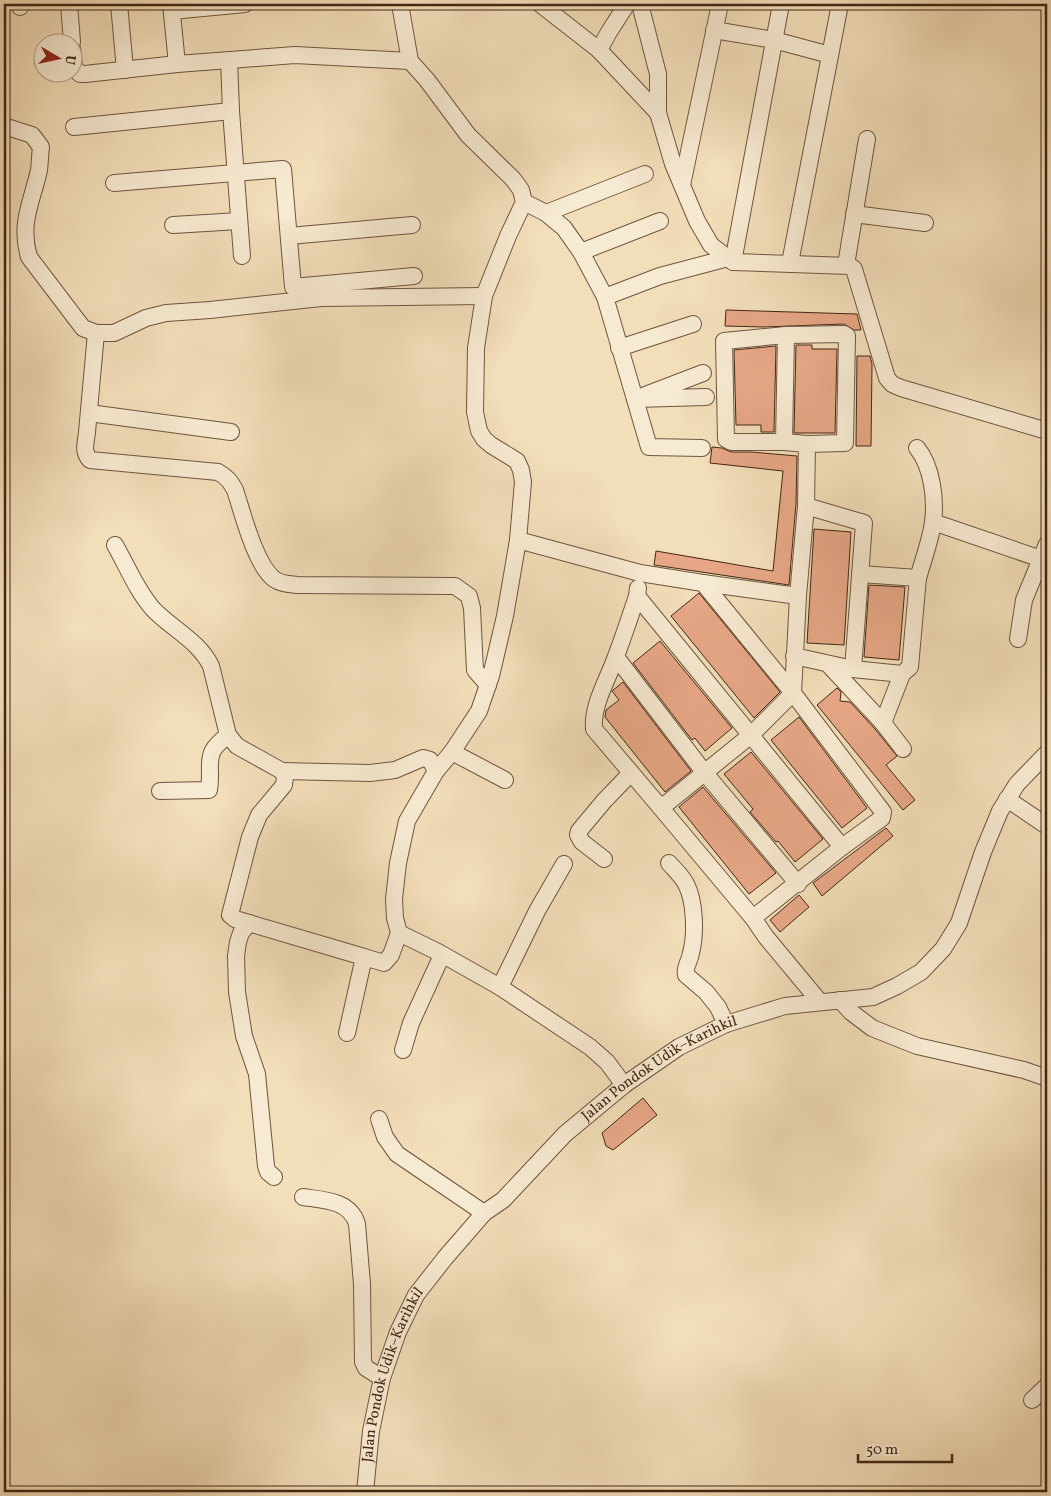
<svg xmlns="http://www.w3.org/2000/svg" width="1051" height="1496" viewBox="0 0 1051 1496" font-family="Vollkorn,serif">
  <style>
    .building { fill: #e7a786; stroke: #422715 }
    .lines { fill: none; stroke-linecap: round; stroke-linejoin: round }
    .minor-casing { stroke: #6e553e; stroke-width: 18 }
    .minor { stroke: #f7ead2; stroke-width: 16 }
    .labels { text-anchor: middle; dominant-baseline: central; stroke-width: 4; stroke-linejoin: round; paint-order: stroke }
    .street-label { font-size: 15px; fill: #422715; stroke: #f7ead2 }
  </style>
  <rect width="100%" height="100%" fill="#f2deb9"/>
  <filter id="stains"><feTurbulence type="fractalNoise" baseFrequency=".004" numOctaves="4"/><feColorMatrix values="0 0 0 0 .2 0 0 0 0 .09 0 0 0 0 .02 0 0 0 .5 -.17"/></filter>
  <radialGradient id="worn" r=".72"><stop offset=".6" stop-color="#630" stop-opacity="0"/><stop offset="1" stop-color="#630" stop-opacity=".3"/></radialGradient>
  <g class="building">
    <path d="M 726,310 L 857,314 L 861,330 L 854,330 L 844,324 L 764,327 L 725,326 Z"/>
    <path d="M 796,345 L 812,345 L 812,349 L 837,349 L 835,433 L 794,433 Z"/>
    <path d="M 776,346 L 774,432 L 761,432 L 761,425 L 736,425 L 734,350 Z"/>
    <path d="M 857,356 L 870,356 L 872,364 L 871,446 L 856,446 Z"/>
    <path d="M 712,447 L 722,448 L 731,452 L 751,452 L 797,456 L 796,504 L 789,585 L 654,565 L 656,551 L 773,571 L 783,471 L 710,463 Z"/>
    <path d="M 814,529 L 851,532 L 844,645 L 807,643 Z"/>
    <path d="M 869,585 L 905,587 L 899,660 L 864,657 Z"/>
    <path d="M 699,593 L 780,692 L 754,718 L 671,616 Z"/>
    <path d="M 660,641 L 732,728 L 705,751 L 695,738 L 692,740 L 633,663 Z"/>
    <path d="M 623,682 L 691,771 L 665,792 L 605,717 L 606,710 L 619,700 L 612,691 Z"/>
    <path d="M 837,688 L 841,692 L 840,701 L 850,702 L 875,729 L 897,756 L 886,765 L 915,800 L 903,810 L 817,705 Z"/>
    <path d="M 799,717 L 867,808 L 842,828 L 771,740 Z"/>
    <path d="M 751,752 L 823,839 L 795,862 L 778,841 L 776,842 L 750,812 L 753,809 L 724,774 Z"/>
    <path d="M 703,787 L 776,873 L 749,894 L 679,807 Z"/>
    <path d="M 886,828 L 893,836 L 822,896 L 813,883 Z"/>
    <path d="M 799,895 L 809,907 L 780,932 L 770,920 Z"/>
    <path d="M 643,1098 L 657,1115 L 613,1150 L 606,1146 L 602,1133 Z"/>
  </g>
  <g class="lines">
    <g class="minor-casing">
      <g id="minor">
        <path d="M 20,4 L 20,7"/>
        <path d="M 69,4 L 72,42"/>
        <path d="M 119,4 L 125,70"/>
        <path d="M 171,4 L 177,64 L 295,55 L 410,61"/>
        <path d="M 540,4 L 599,50 L 658,113"/>
        <path d="M 640,4 L 658,74 L 658,113 L 673,164 L 697,221 L 711,245 L 733,262 L 850,266 L 854,269 L 887,378 L 892,384 L 901,388 L 1047,431"/>
        <path d="M 172,11 L 245,4"/>
        <path d="M 714,30 L 774,40 L 830,55"/>
        <path d="M 72,49 L 74,68 L 80,74 L 85,74 L 177,64"/>
        <path d="M 599,50 L 609,32 L 627,4"/>
        <path d="M 229,60 L 231,111 L 242,256"/>
        <path d="M 4,126 L 32,135 L 41,147 C 40,154 40,162 39,170 C 32,202 19,223 29,257 L 83,328 L 96,333 L 114,333 L 146,318 L 166,313 L 210,310 L 321,298 L 484,296"/>
        <path d="M 74,127 L 231,111"/>
        <path d="M 114,183 L 283,169 L 293,287 L 414,276"/>
        <path d="M 682,185 L 720,4"/>
        <path d="M 524,202 L 546,213 L 645,174"/>
        <path d="M 546,213 L 564,228 L 581,252 L 605,297 L 660,276 L 728,258"/>
        <path d="M 854,214 L 925,223"/>
        <path d="M 173,225 L 239,221"/>
        <path d="M 289,236 L 412,225"/>
        <path d="M 581,252 L 660,221"/>
        <path d="M 733,262 L 781,4"/>
        <path d="M 790,263 L 840,4"/>
        <path d="M 846,265 L 867,139"/>
        <path d="M 605,297 L 649,447 L 702,448"/>
        <path d="M 96,333 L 87,432 C 86,443 82,451 90,460 L 218,472 C 227,477 230,481 235,490 C 243,514 255,564 274,579 C 281,584 289,584 297,585 L 455,586 L 469,596 L 472,608 L 475,670 L 488,685"/>
        <path d="M 619,348 L 693,324"/>
        <path d="M 703,373 L 635,399 L 706,397"/>
        <path d="M 89,413 L 231,432"/>
        <path d="M 784,442 L 786,335"/>
        <path d="M 807,444 L 845,443 L 847,336 L 844,334 L 786,335 L 724,341 L 726,439 L 731,442 L 784,442 L 807,444 L 806,506 L 798,596 L 793,693 L 883,812 L 882,818 L 842,847 L 753,918 L 766,937 L 820,1002"/>
        <path d="M 917,448 C 932,466 936,499 933,522 C 931,538 923,561 918,578"/>
        <path d="M 806,506 L 864,523 L 853,669"/>
        <path d="M 933,522 L 1047,561"/>
        <path d="M 518,540 L 640,573 L 703,583 L 793,693 L 751,735 L 661,808 L 753,918"/>
        <path d="M 115,545 C 127,566 137,591 153,609 C 172,629 199,641 211,666 L 228,735 L 237,746 L 282,771 L 285,777 L 284,785 L 259,815 L 250,837 L 230,915 L 235,919 L 364,957"/>
        <path d="M 703,583 L 798,596"/>
        <path d="M 638,588 L 637,596 C 630,617 623,638 615,659 C 607,681 592,705 594,729 L 661,808"/>
        <path d="M 637,596 L 842,847"/>
        <path d="M 1018,639 L 1024,600 L 1047,544"/>
        <path d="M 794,656 L 853,669 L 902,674 L 910,667 L 918,578 L 860,574"/>
        <path d="M 616,657 L 704,772 L 798,884"/>
        <path d="M 828,664 L 883,723 L 903,749"/>
        <path d="M 883,723 L 902,674"/>
        <path d="M 452,752 L 505,780"/>
        <path d="M 282,771 L 370,773 L 395,770 L 423,758 L 430,760 L 436,771"/>
        <path d="M 160,791 L 209,790 C 210,784 210,779 210,773 C 209,752 212,748 228,735"/>
        <path d="M 1007,799 L 1047,826"/>
        <path d="M 604,859 L 582,842 L 578,835 L 579,831 L 604,801 L 631,773"/>
        <path d="M 669,863 C 675,870 682,876 686,884 C 695,901 696,934 691,953 C 690,961 684,967 686,975 L 706,992 L 718,1007 L 726,1024"/>
        <path d="M 249,923 L 241,933 L 238,942 L 236,956 L 237,992 L 244,1036 L 257,1074 L 266,1166 L 268,1172 L 274,1177"/>
        <path d="M 399,933 L 438,952 L 500,987 L 590,1047 L 607,1062 L 624,1085"/>
        <path d="M 500,987 L 537,911 L 564,864"/>
        <path d="M 840,1000 L 851,1012 L 872,1028 L 917,1046 L 1024,1070 L 1047,1078"/>
        <path d="M 347,1033 L 364,957 L 384,963 L 391,955 L 399,933 L 395,918 L 394,899 L 398,863 L 407,821 L 436,771 L 452,752 L 479,711 L 491,676 L 505,616 L 518,540 L 523,482 L 521,470 L 517,461 L 491,445 L 484,439 L 479,431 L 475,412 L 476,348 L 484,296 L 508,236 L 524,202 L 521,190 L 513,179 L 468,135 L 427,80 L 410,61 L 400,4"/>
        <path d="M 403,1050 L 411,1023 L 442,955"/>
        <path d="M 379,1119 L 385,1137 L 397,1154 L 484,1213"/>
        <path d="M 303,1197 C 323,1200 350,1200 357,1224 L 362,1284 L 363,1362 L 366,1368 L 382,1378"/>
        <path d="M 1032,1400 L 1047,1386"/>
        <path id="s1" d="M 365,1492 L 371,1431 L 382,1378 L 398,1332 L 416,1295 L 445,1258 L 484,1213 L 503,1200 L 565,1134 L 624,1085 L 679,1047 L 726,1024 L 785,1006 L 873,997 L 897,986 L 921,972 L 943,949 L 959,923 L 983,852 L 1000,811 L 1017,784 L 1047,753"/>
      </g>
    </g>
    <use href="#minor" class="minor"/>
  </g>
  <g class="labels">
    <g class="street-label">
      <text stroke="none"><textPath href="#s1" startOffset="541">Jalan Pondok Udik–Karihkil</textPath></text>
      <text stroke="none"><textPath href="#s1" startOffset="121">Jalan Pondok Udik–Karihkil</textPath></text>
    </g>
  </g>
  <rect width="1051" height="1496" fill="none" stroke="#f2deb9" stroke-width="20"/>
  <rect x="5" y="5" width="1041" height="1486" fill="none" stroke="#422715" stroke-width="2.5"/>
  <rect x="10" y="10" width="1031" height="1476" fill="none" stroke="#422715"/>
  <g transform="translate(58 58) rotate(99)"><circle r="24" fill="#f7ead2" stroke="#af9c86"/>
  <path d="M0-4L9 19L0 12L-9 19Z" fill="#8f2418"/>
  <text y="-8" font-size="14" font-weight="bold" text-anchor="middle" fill="#422715">U</text>
  </g>
  <path d="M858 1454v8h94v-8" fill="none" stroke="#422715" stroke-width="2.5"/>
  <text x="866" y="1454" font-size="15" fill="#422715" stroke="#f7ead2" stroke-width="4" paint-order="stroke">50 m</text>
  <rect width="100%" height="100%" filter="url(#stains)"/>
  <rect width="100%" height="100%" fill="url(#worn)"/>
</svg>
